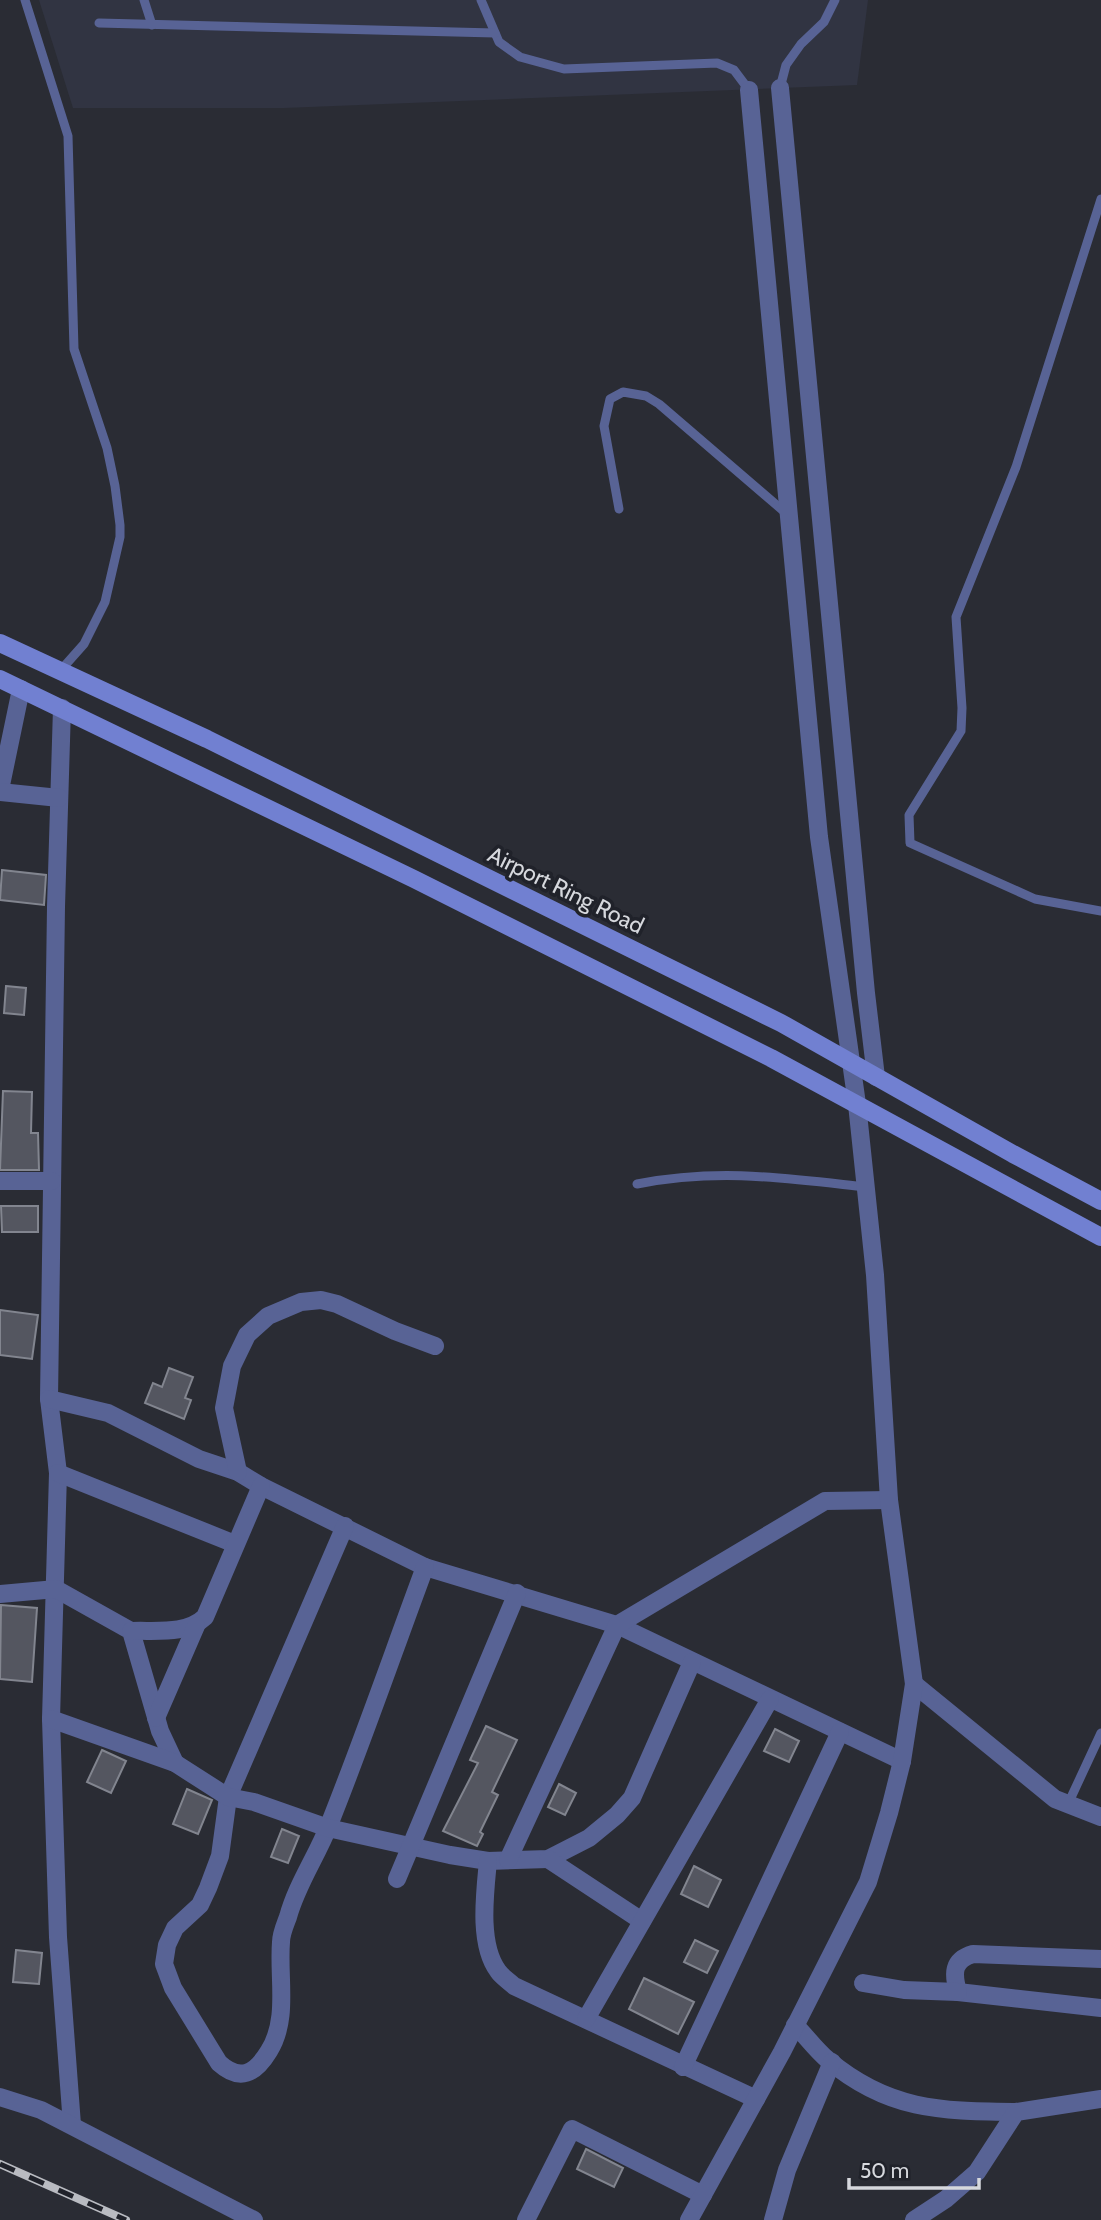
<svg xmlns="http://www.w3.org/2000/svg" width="1101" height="2220" viewBox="0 0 1101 2220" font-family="Cabin,sans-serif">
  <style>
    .built { fill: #313442 }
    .building { fill: #545660; stroke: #82858f; stroke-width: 2 }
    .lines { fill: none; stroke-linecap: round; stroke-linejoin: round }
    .lane { stroke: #586395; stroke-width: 9 }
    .street { stroke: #586395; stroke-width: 18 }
    .secondary { stroke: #7180d1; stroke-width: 18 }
    .rail-casing { stroke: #b9bbc1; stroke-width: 8 }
    .rail { stroke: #20222a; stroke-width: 5; stroke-dasharray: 16; stroke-linecap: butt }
    .labels { text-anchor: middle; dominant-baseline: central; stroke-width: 7; stroke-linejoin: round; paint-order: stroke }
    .street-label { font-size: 23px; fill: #d6d8dd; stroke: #20222a }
  </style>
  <rect width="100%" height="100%" fill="#2a2c34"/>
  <path class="built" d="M 39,0 L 868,0 L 857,85 L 284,108 L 73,108 Z"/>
  <g class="building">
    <path d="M 2,870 L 46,875 L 44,905 L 0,900 Z"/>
    <path d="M 6,986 L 26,988 L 24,1015 L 4,1013 Z"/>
    <path d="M 3,1091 L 32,1092 L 31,1133 L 38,1133 L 39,1170 L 0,1170 Z"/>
    <path d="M 1,1206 L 38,1206 L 38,1232 L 2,1232 Z"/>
    <path d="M 0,1310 L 38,1315 L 32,1359 L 0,1355 Z"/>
    <path d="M 169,1368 L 193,1377 L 185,1398 L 191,1400 L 184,1419 L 145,1403 L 153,1383 L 162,1387 Z"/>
    <path d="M 1,1605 L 37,1608 L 32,1682 L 0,1679 Z"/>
    <path d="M 486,1726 L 517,1740 L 492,1792 L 498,1795 L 480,1832 L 483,1834 L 477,1846 L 443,1831 L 478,1763 L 470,1760 Z"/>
    <path d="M 775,1729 L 799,1741 L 789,1762 L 764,1751 Z"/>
    <path d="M 102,1750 L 126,1761 L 111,1793 L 87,1782 Z"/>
    <path d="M 559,1784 L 576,1793 L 565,1815 L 548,1807 Z"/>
    <path d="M 187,1789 L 212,1800 L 198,1834 L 173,1824 Z"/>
    <path d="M 282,1829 L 299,1836 L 288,1863 L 271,1857 Z"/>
    <path d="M 694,1866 L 721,1880 L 708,1907 L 681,1894 Z"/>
    <path d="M 695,1940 L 718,1951 L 707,1973 L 684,1962 Z"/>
    <path d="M 16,1950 L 42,1953 L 39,1984 L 13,1982 Z"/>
    <path d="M 644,1978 L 694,2002 L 678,2034 L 629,2009 Z"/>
    <path d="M 586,2149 L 623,2168 L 614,2187 L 577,2169 Z"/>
  </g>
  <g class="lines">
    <g class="lane">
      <path d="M 25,0 L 68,136 L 74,349 L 107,448 L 115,486 L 120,525 L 120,537 L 105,602 L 84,644 L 60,671"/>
      <path d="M 144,0 L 152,25"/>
      <path d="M 481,0 L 499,42 L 520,57 L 564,69 L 717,63 L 734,70 L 749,90"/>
      <path d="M 99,23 L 495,33"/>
      <path d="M 780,88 L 786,65 L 801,44 L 824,22 L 835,0"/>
      <path d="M 1101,199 L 1016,467 L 956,617 L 962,708 L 961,731 L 909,815 L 910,843 L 1035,899 L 1101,911"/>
      <path d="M 619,509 L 604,426 L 610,399 L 623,392 L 646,396 L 659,404 L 787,514"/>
      <path d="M 637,1184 C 719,1168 784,1178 866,1187"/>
      <path d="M 1068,1804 L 1101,1733"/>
    </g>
    <g class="street">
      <path d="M 780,88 L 866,993 L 876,1077"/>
      <path d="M 62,708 L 56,907 L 49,1399 L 58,1473 L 51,1719 L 58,1937 L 72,2125"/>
      <path d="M 0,790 L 21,689"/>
      <path d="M 0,792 L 59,798"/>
      <path d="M 0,1181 L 52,1181"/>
      <path d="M 49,1399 L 108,1413 L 199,1459 L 238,1472 L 261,1486 L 425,1567 L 617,1625 L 902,1761"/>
      <path d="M 238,1472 L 224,1408 L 232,1366 L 247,1335 L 268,1316 L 301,1302 L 321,1300 L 337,1304 L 395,1331 L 435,1346"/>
      <path d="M 58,1473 L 235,1544"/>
      <path d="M 345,1526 L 228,1797 L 220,1856 L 208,1888 L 200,1905 L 175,1928 L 167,1945 L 164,1964 L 173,1988 L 219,2063 C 240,2082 255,2074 269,2051 C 289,2019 278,1978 281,1942 C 281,1934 285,1925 288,1917 C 297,1884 317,1856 329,1825 C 363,1740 393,1653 425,1567"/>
      <path d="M 0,1594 L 56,1589 L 131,1631 L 160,1731 L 175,1763"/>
      <path d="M 131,1631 C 156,1630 186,1635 205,1617 L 261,1486"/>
      <path d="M 914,1684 L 1055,1799 L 1101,1817"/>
      <path d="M 156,1718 L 196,1626"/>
      <path d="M 51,1719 L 175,1763 L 228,1797 L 254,1802 L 328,1828 L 450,1855 L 488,1861 L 548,1859 L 589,1838 L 617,1815 L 632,1798 L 692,1662"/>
      <path d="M 548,1859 L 642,1921"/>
      <path d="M 508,1860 L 617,1625 L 825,1501 L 889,1500"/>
      <path d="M 488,1861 C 485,1893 478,1944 498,1971 C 502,1977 509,1981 514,1986 L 756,2099"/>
      <path d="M 397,1879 L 517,1593"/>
      <path d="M 1101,1959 L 973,1954 C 952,1960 953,1974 958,1992 L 1101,2008"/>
      <path d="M 863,1983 L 904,1990 L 958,1992"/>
      <path d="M 586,2019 L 770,1699"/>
      <path d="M 795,2025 C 806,2036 816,2050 828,2060 C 889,2111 941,2111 1016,2112"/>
      <path d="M 683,2067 L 840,1732"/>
      <path d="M 0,2097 L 41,2110 L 254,2220"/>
      <path d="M 526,2220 L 572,2129 L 703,2195"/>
      <path d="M 689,2220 L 782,2052 L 868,1882 L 889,1813 L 902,1761 L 914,1684 L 889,1500 L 875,1275 L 857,1104 L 819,837 L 749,90"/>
      <path d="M 773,2220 L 787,2170 L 832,2062"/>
      <path d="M 914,2220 L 946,2199 L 977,2172 L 1016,2112 L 1101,2099"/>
    </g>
    <g class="secondary">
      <path d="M 0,643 L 207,739 L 781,1023 L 1013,1154 L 1101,1201"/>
      <path d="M 0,679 L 414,879 L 771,1058 L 1101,1237"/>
    </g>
    <g class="rail-casing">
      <path id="rail" d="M 0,2164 L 126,2220"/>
    </g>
    <use href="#rail" class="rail"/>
  </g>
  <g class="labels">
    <g class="street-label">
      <text transform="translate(566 890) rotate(26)">Airport Ring Road</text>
    </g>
  </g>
  <path d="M849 2178v10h130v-10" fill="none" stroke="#d6d8dd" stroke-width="3.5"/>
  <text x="860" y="2178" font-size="21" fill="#d6d8dd" stroke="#20222a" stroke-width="5" paint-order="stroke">50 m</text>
</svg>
